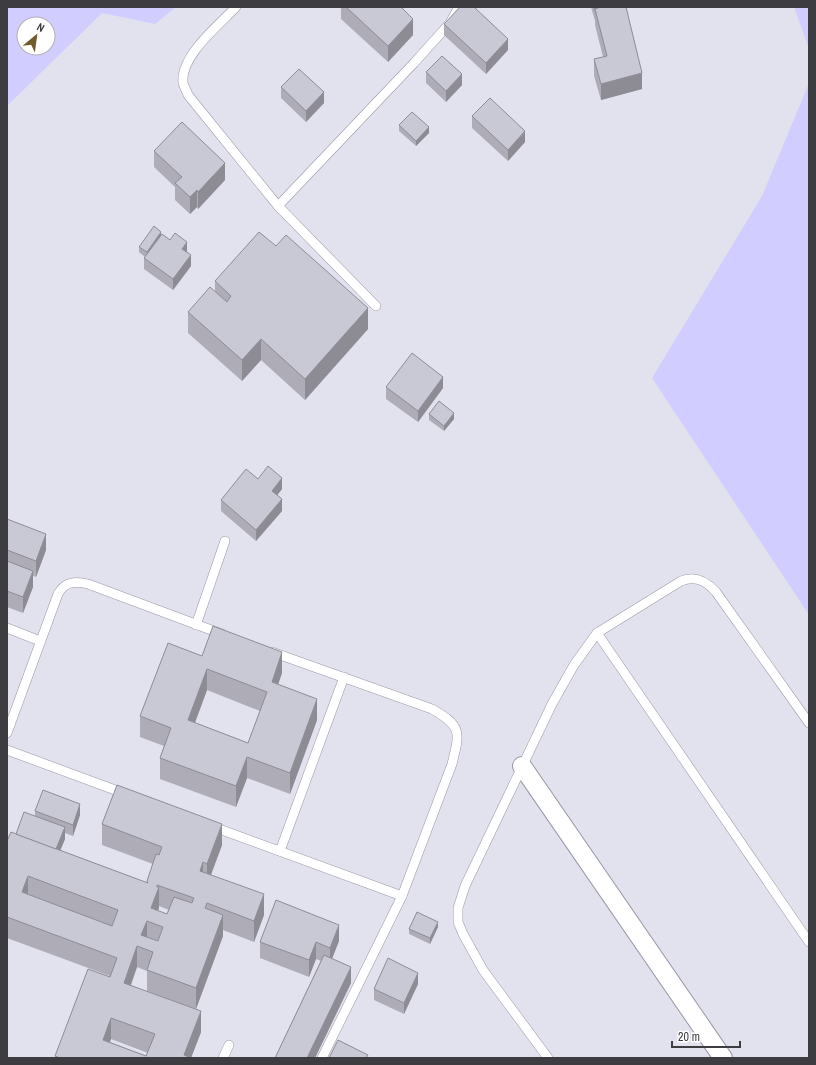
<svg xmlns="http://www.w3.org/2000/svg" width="816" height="1065" viewBox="0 0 816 1065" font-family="'Archivo Narrow',sans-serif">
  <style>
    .green { fill: #d1cdfe; fill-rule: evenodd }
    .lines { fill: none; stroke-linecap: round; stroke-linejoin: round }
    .lane-casing { stroke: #9998a4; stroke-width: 10 }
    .street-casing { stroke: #9998a4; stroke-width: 20 }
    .lane { stroke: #fff; stroke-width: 9 }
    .street { stroke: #fff; stroke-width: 18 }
    .wall { fill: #adacb7; fill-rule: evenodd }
    .shaded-wall { fill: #8d8c95 }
    .building { fill: #c9c8d5; stroke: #8d8c95; fill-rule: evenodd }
  </style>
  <rect width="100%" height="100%" fill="#e2e2ef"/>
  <g class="green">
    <path d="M 7,7 L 176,7 L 155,24 L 102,13 L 7,106 ZM 24,24 L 48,24 L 48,48 L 24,48 Z"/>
    <path d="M 794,7 L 809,7 L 809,49 Z"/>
    <path d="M 809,83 L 809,615 L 652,378 L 762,196 Z"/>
  </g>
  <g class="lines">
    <g class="lane-casing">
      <g id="lane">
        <path d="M 236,7 C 219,25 180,56 183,83 C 184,87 187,91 188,95 L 278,206 L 376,306"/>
        <path d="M 278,206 L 414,63 L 450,23 L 459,7"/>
        <path d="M 196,625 L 225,541"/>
        <path d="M 7,628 L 40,641"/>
        <path d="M 597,633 L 809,942"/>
        <path d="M 272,652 L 432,709 C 462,726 460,732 452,764 L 402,896 L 322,1058"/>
        <path d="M 7,733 L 58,594 C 65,581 76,581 88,584 L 222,634"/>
        <path d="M 7,750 L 126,794"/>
        <path d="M 211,826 L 402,896"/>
        <path d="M 280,851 L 344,677"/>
        <path d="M 223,1058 L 229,1045"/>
        <path d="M 548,1058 L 483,970 L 463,934 L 458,922 L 458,908 L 465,886 L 552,704 L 574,665 L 597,633 L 681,581 C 695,575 706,581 716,592 L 809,723"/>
      </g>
    </g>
    <g class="street-casing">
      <path id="street" d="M 522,766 L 723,1058"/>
    </g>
    <use href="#lane" class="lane"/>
    <use href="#street" class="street"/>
  </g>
  <g class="wall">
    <path d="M 341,7 L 401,7 L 413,35 L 388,62 L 341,19 Z"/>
    <path d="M 591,7 L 626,7 L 642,89 L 601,100 L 594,76 L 594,59 L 603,57 L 595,25 L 595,21 Z"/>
    <path d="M 444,24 L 508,50 L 486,74 L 444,35 Z"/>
    <path d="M 426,72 L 462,85 L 446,102 L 426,83 Z"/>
    <path d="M 281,87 L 324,103 L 306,122 L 281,98 Z"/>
    <path d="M 472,116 L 525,142 L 508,161 L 472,128 Z"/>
    <path d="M 399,125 L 429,133 L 416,146 L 399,131 Z"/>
    <path d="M 154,151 L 225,180 L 198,209 L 197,207 L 190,214 L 175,200 L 175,187 L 154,167 Z"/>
    <path d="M 161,234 L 187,252 L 191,266 L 173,290 L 144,269 L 144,258 L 145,257 L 139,252 L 139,247 Z"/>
    <path d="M 215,281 L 368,329 L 305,400 L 261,360 L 242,381 L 188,333 L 188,312 L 215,291 Z"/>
    <path d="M 386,387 L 443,388 L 418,422 L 386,399 Z"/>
    <path d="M 429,414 L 454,419 L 444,431 L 429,420 Z"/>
    <path d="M 258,479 L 282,489 L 277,495 L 282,511 L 256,541 L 221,511 L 221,500 Z"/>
    <path d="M 7,519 L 46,550 L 36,577 L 33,576 L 33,587 L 23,613 L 7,607 Z"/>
    <path d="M 202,656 L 282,673 L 278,684 L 317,720 L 290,794 L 247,778 L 236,807 L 160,779 L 160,758 L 164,746 L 140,737 L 140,716 ZM 207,690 L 260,711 L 248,743 L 195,723 Z"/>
    <path d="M 35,811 L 80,815 L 73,836 L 65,833 L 65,839 L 60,850 L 147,883 L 147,881 L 153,864 L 102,845 L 102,824 L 222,845 L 211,875 L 264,915 L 254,942 L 223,930 L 223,936 L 196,1009 L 147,991 L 147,971 L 137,967 L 131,985 L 201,1032 L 191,1058 L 55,1058 L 55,1056 L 110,976 L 7,938 L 7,841 L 16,834 L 35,816 ZM 159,906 L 169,910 L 167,914 L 158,911 ZM 111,1039 L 148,1053 L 146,1056 L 110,1042 Z"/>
    <path d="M 438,927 L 430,944 L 409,934 L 409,929 Z"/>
    <path d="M 339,941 L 332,958 L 351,983 L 315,1058 L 275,1058 L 321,961 L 316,959 L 309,977 L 260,958 L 260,942 Z"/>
    <path d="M 418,984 L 404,1014 L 374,1000 L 374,989 Z"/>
  </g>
  <g class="shaded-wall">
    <path d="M 413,19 L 413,35 L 388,62 L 388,46 Z"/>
    <path d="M 508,39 L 508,50 L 486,74 L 486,63 Z"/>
    <path d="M 642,73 L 642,89 L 601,100 L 601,84 Z"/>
    <path d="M 462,74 L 462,85 L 446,102 L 446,91 Z"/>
    <path d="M 324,92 L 324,103 L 306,122 L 306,111 Z"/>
    <path d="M 429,127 L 429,133 L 416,146 L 416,141 Z"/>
    <path d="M 525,131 L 525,142 L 508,161 L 508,150 Z"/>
    <path d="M 225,163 L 225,180 L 198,209 L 198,192 Z"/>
    <path d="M 197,190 L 197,207 L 190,214 L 190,197 Z"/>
    <path d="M 161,232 L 161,238 L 147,258 L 147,252 Z"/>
    <path d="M 187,242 L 187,253 L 182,249 Z"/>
    <path d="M 191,255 L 191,266 L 173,290 L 173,279 Z"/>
    <path d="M 368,308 L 368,329 L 305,400 L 305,379 Z"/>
    <path d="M 261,339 L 261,360 L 242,381 L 242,360 Z"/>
    <path d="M 443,377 L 443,388 L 418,422 L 418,411 Z"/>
    <path d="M 454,413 L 454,419 L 444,431 L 444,426 Z"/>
    <path d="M 282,478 L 282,489 L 272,502 L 272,491 Z"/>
    <path d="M 282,499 L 282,511 L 256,541 L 256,530 Z"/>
    <path d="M 46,534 L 46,550 L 36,577 L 36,561 Z"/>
    <path d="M 33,571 L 33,587 L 23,613 L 23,597 Z"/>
    <path d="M 282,652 L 282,673 L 272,703 L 272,682 Z"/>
    <path d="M 207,669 L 207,690 L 188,741 L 188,720 Z"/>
    <path d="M 317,699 L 317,720 L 290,794 L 290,773 Z"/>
    <path d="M 247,757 L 247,778 L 236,807 L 236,786 Z"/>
    <path d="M 80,804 L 80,815 L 73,836 L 73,825 Z"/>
    <path d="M 222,824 L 222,845 L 207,885 L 207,864 Z"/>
    <path d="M 65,827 L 65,839 L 56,861 L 56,850 Z"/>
    <path d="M 203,862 L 203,883 L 200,871 Z"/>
    <path d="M 28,876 L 28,897 L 22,892 Z"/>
    <path d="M 157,885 L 157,892 L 159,887 L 159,908 L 153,924 L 151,908 Z"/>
    <path d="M 264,894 L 264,915 L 254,942 L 254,921 Z"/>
    <path d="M 223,915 L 223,936 L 196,1009 L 196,988 Z"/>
    <path d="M 147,921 L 147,942 L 141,935 Z"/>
    <path d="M 438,922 L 438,927 L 430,944 L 430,938 Z"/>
    <path d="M 339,925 L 339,941 L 330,964 L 330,948 Z"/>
    <path d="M 316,942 L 316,959 L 309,977 L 309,960 Z"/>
    <path d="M 137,946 L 137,967 L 124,1004 L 124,983 Z"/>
    <path d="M 351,967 L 351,983 L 315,1058 L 307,1058 Z"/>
    <path d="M 418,973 L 418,984 L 404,1014 L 404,1003 Z"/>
    <path d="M 201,1011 L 201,1032 L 191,1058 L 184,1055 Z"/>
    <path d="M 111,1018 L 111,1039 L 104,1058 L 103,1040 Z"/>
  </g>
  <g class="building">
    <path d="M 346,7 L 401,7 L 413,19 L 388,46 Z"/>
    <path d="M 460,7 L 474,7 L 508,39 L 486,63 L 444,24 Z"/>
    <path d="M 594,7 L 601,7 L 595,9 L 595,10 Z"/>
    <path d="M 601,7 L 626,7 L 642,73 L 601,84 L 594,59 L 607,56 L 595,9 Z"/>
    <path d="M 442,56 L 462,74 L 446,91 L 426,72 Z"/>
    <path d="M 299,69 L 324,92 L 306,111 L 281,87 Z"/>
    <path d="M 490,98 L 525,131 L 508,150 L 472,116 Z"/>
    <path d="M 412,112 L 429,127 L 416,141 L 399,125 Z"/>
    <path d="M 182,122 L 225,163 L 198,192 L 197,190 L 190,197 L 175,183 L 182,177 L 154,151 Z"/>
    <path d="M 154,226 L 161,232 L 147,252 L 139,247 Z"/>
    <path d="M 259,232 L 276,246 L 286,235 L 368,308 L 305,379 L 261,339 L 242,360 L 188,312 L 210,287 L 227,302 L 231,296 L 215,281 Z"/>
    <path d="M 175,233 L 187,242 L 182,249 L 191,255 L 173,279 L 144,258 L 162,234 L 170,240 Z"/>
    <path d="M 412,353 L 443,377 L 418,411 L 386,387 Z"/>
    <path d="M 439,401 L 454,413 L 444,426 L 429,414 Z"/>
    <path d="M 268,466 L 282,478 L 272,491 L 282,499 L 256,530 L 221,500 L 246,469 L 258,479 Z"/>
    <path d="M 7,519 L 46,534 L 36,561 L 7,550 Z"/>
    <path d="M 7,561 L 33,571 L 23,597 L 7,591 Z"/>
    <path d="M 213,626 L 282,652 L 272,682 L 317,699 L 290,773 L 247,757 L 236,786 L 160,758 L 171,728 L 140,716 L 168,643 L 202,656 ZM 207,669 L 267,692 L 248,743 L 188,720 Z"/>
    <path d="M 117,785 L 222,824 L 207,864 L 203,862 L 200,871 L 264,894 L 254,921 L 207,903 L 205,908 L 223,915 L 196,988 L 147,970 L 153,952 L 137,946 L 124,983 L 201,1011 L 184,1055 L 191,1058 L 60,1058 L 55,1056 L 88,969 L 110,977 L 117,958 L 7,917 L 7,841 L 11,832 L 148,883 L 147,881 L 156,854 L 159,855 L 162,847 L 102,824 ZM 28,876 L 118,910 L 112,926 L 22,892 ZM 157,885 L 194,898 L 192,903 L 174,897 L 167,914 L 151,908 L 159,887 L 157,887 ZM 147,921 L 163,927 L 158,941 L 141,935 ZM 111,1018 L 155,1034 L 146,1056 L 103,1040 Z"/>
    <path d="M 43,790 L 80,804 L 73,825 L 35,811 Z"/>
    <path d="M 24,812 L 65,827 L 56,849 L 16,834 Z"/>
    <path d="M 276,900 L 339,925 L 330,948 L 316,942 L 309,960 L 260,942 Z"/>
    <path d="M 417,912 L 438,922 L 430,938 L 409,929 Z"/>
    <path d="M 324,955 L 351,967 L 307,1058 L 275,1058 Z"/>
    <path d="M 388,958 L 418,973 L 404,1003 L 374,989 Z"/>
    <path d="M 338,1040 L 368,1055 L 366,1058 L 329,1058 Z"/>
  </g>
  <rect width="816" height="1065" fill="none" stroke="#3c3c41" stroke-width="16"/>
  <g transform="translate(36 36) rotate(29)"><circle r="19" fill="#ffffff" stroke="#b1b1b3"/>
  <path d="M0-3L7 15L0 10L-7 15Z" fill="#74592b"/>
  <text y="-6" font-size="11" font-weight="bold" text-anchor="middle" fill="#3c3c41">N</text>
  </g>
  <path d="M672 1041v6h68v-6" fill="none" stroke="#3c3c41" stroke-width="2"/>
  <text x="678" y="1041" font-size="12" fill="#3c3c41" stroke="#ffffff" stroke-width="3" paint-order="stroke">20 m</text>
</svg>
